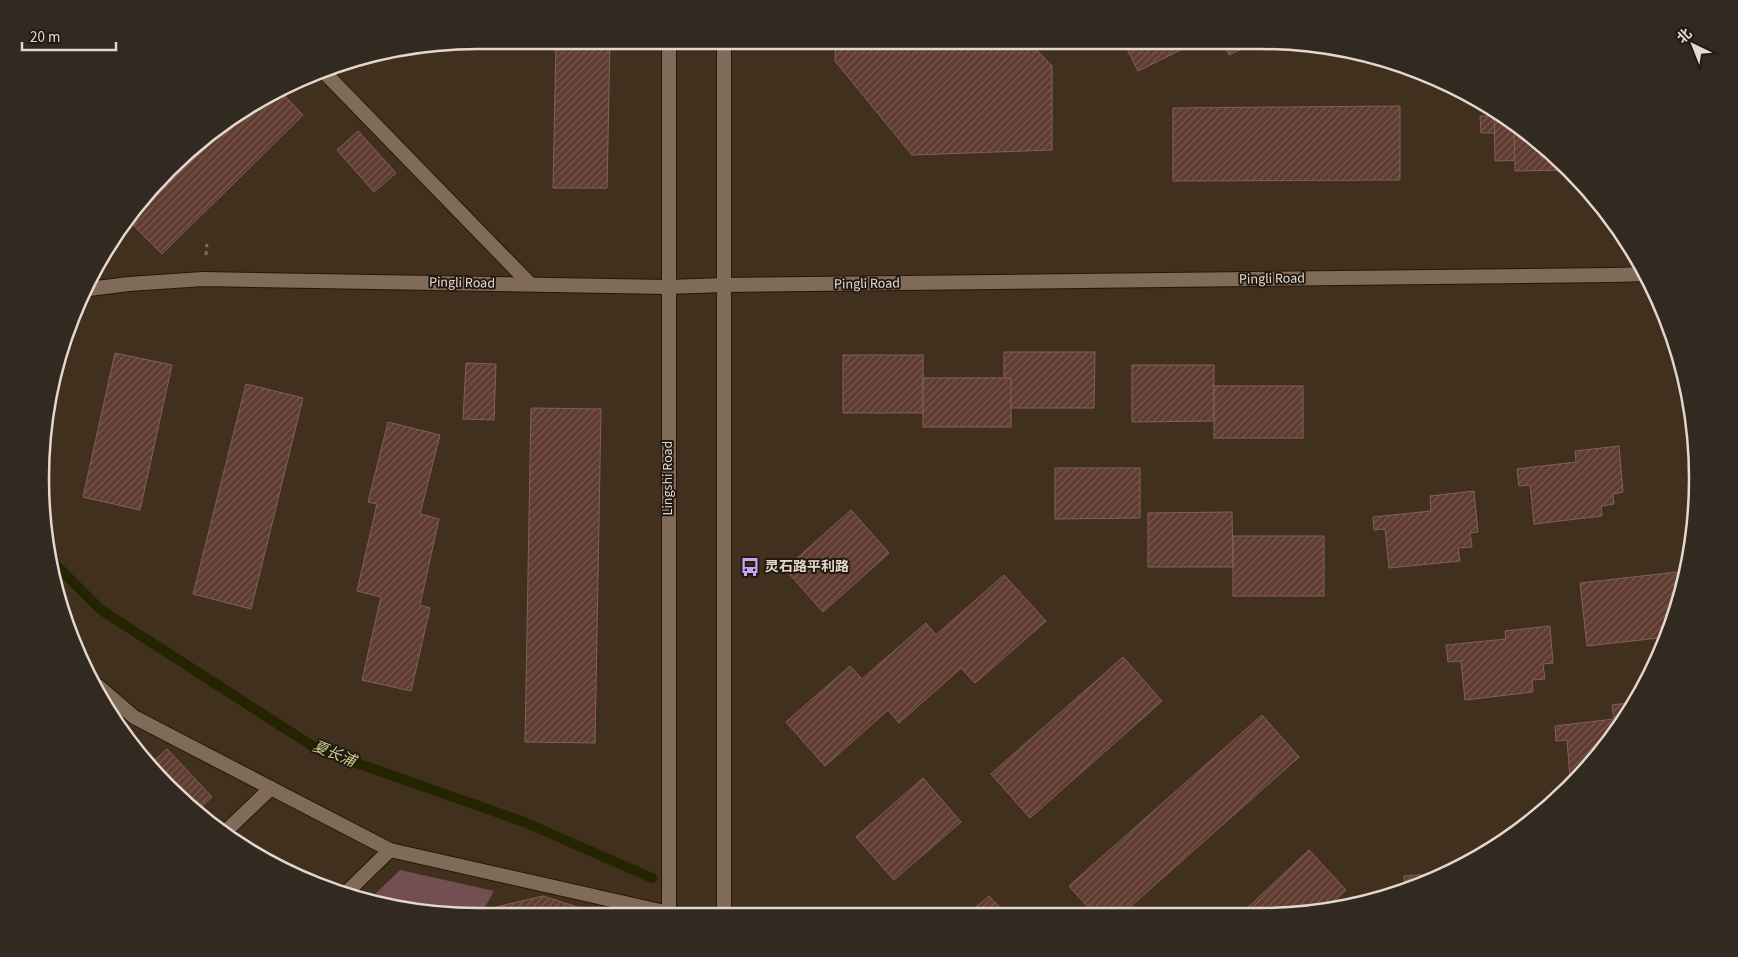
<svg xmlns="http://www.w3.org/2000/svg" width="1738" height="957" viewBox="0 0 1738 957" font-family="'Source Sans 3','Noto Sans SC',sans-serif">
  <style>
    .green { fill: #744f51 }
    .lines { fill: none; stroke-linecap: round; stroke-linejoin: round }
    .stream { stroke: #242400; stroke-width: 10 }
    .building { fill: url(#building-hatch); stroke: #7e6259 }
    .minor-casing { stroke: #281707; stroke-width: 16 }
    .tertiary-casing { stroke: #281707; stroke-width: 16 }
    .secondary-casing { stroke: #281707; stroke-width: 16 }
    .path { stroke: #7d6d5e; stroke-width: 3; stroke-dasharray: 4 4; stroke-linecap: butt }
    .minor { stroke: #806b58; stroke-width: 14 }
    .tertiary { stroke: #806b58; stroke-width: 14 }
    .secondary { stroke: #806b58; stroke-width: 14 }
    .labels { text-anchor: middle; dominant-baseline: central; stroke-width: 4; stroke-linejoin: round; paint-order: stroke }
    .street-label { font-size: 14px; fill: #e4d8ce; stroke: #221a12 }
    .poi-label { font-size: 14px; font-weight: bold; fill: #e4d8ce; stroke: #221a12; text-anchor: start }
    .water-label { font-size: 15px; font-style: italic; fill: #cbcf8d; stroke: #221a12 }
    .rim { fill: none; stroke: #e4d8ce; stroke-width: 2.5 }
  </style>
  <defs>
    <pattern id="building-hatch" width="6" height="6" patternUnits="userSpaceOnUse" patternTransform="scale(1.25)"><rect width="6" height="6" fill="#603c30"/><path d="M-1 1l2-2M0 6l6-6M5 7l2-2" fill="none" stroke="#77574d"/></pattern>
  </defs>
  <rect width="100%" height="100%" fill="#42301f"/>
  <path class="green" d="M 400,870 L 494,891 L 480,916 L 450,916 L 367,902 Z"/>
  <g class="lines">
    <path class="stream" d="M 54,563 L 101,610 L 317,749 L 524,822 L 652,878"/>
  </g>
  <g class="building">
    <path d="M 836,40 L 1028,41 L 1052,66 L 1052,150 L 912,155 L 835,61 Z"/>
    <path d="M 556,41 L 610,41 L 607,188 L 553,188 Z"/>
    <path d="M 1123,41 L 1199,41 L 1138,71 Z"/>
    <path d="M 1222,41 L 1258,41 L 1229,55 Z"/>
    <path d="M 282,93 L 303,115 L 162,254 L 128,220 L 211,131 Z"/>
    <path d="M 1400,106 L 1400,180 L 1173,181 L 1173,108 Z"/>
    <path d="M 1502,115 L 1548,149 L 1558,159 L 1495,161 L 1494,116 Z"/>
    <path d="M 239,116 L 128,223 L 127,221 L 211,131 Z"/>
    <path d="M 1480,116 L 1494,116 L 1495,133 L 1481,133 Z"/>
    <path d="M 1514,124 L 1548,149 L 1568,170 L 1515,171 Z"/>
    <path d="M 358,131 L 396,173 L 374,192 L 337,150 Z"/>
    <path d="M 1541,143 L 1548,149 L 1557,158 L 1541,158 Z"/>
    <path d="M 1004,352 L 1095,352 L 1094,408 L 1004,408 Z"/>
    <path d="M 115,353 L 172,365 L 140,510 L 83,497 Z"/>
    <rect x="843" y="355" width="80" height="58"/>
    <path d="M 466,363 L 496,364 L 494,420 L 463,419 Z"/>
    <path d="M 1132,365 L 1214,365 L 1214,421 L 1132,422 Z"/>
    <rect x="923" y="378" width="88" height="49"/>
    <path d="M 246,384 L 303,398 L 251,609 L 193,594 Z"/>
    <rect x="1214" y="386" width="89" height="52"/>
    <path d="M 531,408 L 601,409 L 595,743 L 525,742 Z"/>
    <path d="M 388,422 L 440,435 L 420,514 L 439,519 L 420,605 L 430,608 L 411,691 L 362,680 L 381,597 L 357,591 L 377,504 L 368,502 Z"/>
    <path d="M 1619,446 L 1623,492 L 1613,494 L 1614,504 L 1601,506 L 1602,516 L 1534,524 L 1530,485 L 1519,486 L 1517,469 L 1576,462 L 1575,451 Z"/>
    <path d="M 1055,468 L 1140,468 L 1140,518 L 1055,519 Z"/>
    <path d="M 1474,491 L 1478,532 L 1470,533 L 1472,547 L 1458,548 L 1460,561 L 1389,568 L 1385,529 L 1374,530 L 1373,517 L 1431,511 L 1430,496 Z"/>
    <path d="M 851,510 L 889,553 L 823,612 L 785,569 Z"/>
    <path d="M 1232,512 L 1233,567 L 1148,567 L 1148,513 Z"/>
    <rect x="1233" y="536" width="91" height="60"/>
    <path d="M 1686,571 L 1675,619 L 1667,637 L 1587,646 L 1580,583 Z"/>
    <path d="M 1004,575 L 1046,621 L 975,683 L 961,668 L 899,723 L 888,710 L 825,766 L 786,722 L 850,666 L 862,679 L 926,623 L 936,635 Z"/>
    <path d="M 1550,626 L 1553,663 L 1543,664 L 1545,679 L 1532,680 L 1533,692 L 1465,700 L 1461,661 L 1448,662 L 1446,645 L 1506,639 L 1505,631 Z"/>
    <path d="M 1123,657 L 1162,701 L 1030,818 L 991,774 Z"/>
    <path d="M 1636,702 L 1579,777 L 1570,778 L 1567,740 L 1556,741 L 1555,726 L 1614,719 L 1612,705 Z"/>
    <path d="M 1262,715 L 1299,757 L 1122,914 L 1094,914 L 1069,886 Z"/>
    <path d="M 167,749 L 212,797 L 199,809 L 148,766 Z"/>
    <path d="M 923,778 L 961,822 L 894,880 L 856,837 Z"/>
    <path d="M 1309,850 L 1346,890 L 1322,912 L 1241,914 Z"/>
    <path d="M 1443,873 L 1405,891 L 1404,876 Z"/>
    <path d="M 543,896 L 605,916 L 493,916 L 496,907 Z"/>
    <path d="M 989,896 L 1006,914 L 968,914 Z"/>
  </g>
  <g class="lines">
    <g class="minor-casing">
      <g id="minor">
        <path d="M 323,71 L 530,284"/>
        <path d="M 668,287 L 724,285"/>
        <path d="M 98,686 L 134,717 L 390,850 L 669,913"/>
        <path d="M 226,831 L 271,788"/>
        <path d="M 345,894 L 390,850"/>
      </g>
    </g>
    <g class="tertiary-casing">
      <g id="tertiary">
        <path d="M 724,285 L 1614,275 L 1646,274"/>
        <path d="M 89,289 L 129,284 L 203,279 L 668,287"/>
      </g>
    </g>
    <g class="secondary-casing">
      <g id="secondary">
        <path d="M 724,40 L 724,915"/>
        <path d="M 669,915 L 669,40"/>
      </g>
    </g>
    <path class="path" d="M 206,255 L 207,244"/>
    <use href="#minor" class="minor"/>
    <use href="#tertiary" class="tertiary"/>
    <use href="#secondary" class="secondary"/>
  </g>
  <defs>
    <g id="bus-bare" transform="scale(1.5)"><path d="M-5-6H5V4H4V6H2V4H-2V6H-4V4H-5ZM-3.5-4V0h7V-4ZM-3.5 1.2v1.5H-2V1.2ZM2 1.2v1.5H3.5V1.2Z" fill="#c7a6ef" stroke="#221a12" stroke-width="2.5" paint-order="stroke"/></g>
  </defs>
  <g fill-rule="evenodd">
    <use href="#bus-bare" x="750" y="567"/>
  </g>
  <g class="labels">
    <g class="street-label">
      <text transform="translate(1272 279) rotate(-1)">Pingli Road</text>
      <text transform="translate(462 283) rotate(1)">Pingli Road</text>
      <text transform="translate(867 284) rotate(-1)">Pingli Road</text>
      <text transform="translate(668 478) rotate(-90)">Lingshi Road</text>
    </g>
    <g class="poi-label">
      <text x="765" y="567">灵石路平利路</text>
    </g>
    <g class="water-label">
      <text transform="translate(334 754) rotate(22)">夏长浦</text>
    </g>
  </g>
  <path d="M0 0H1738V957H0ZM478 49H1260A429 429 0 0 1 1689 478V479A429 429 0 0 1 1260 908H478A429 429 0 0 1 49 479V478A429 429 0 0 1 478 49Z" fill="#322921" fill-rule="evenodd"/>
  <path class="rim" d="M478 49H1260A429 429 0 0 1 1689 478V479A429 429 0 0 1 1260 908H478A429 429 0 0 1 49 479V478A429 429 0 0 1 478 49Z"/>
  <g transform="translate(1693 45) rotate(317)" stroke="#221a12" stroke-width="4" paint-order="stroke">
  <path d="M0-4L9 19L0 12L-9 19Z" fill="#e4d8ce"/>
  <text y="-8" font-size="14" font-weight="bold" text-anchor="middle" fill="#e4d8ce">北</text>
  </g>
  <path d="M22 42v8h94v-8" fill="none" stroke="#e4d8ce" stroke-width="2.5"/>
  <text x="30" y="42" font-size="15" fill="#e4d8ce" stroke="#221a12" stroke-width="4" paint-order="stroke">20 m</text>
</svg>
